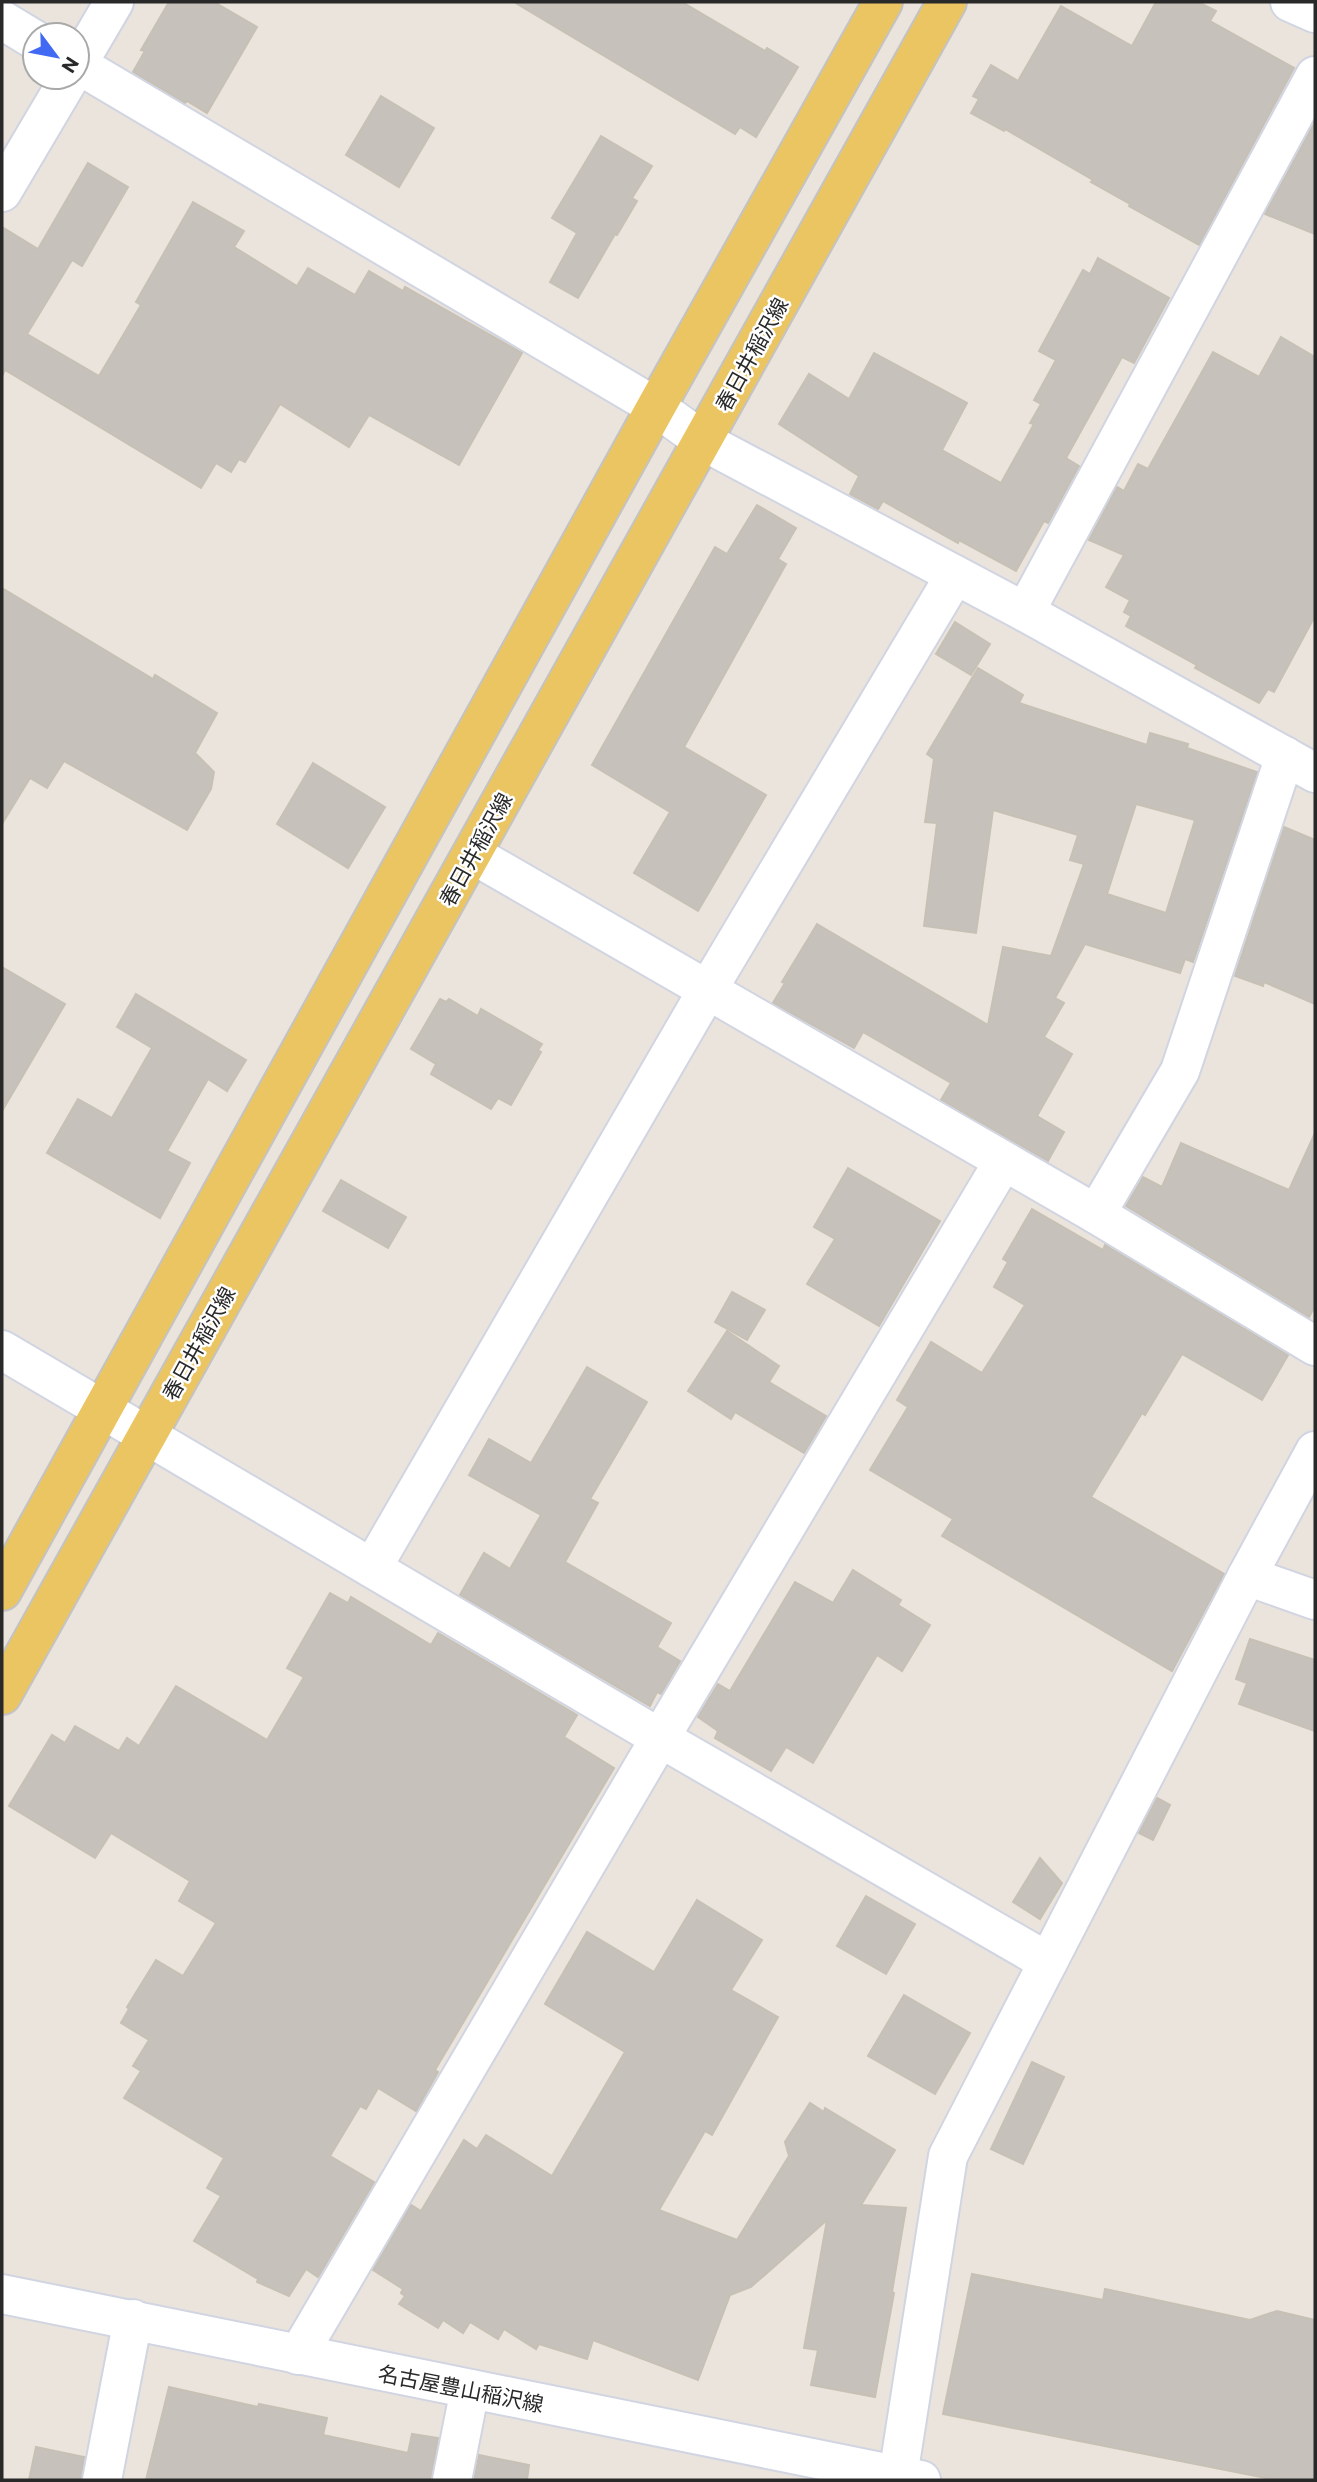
<svg xmlns="http://www.w3.org/2000/svg" width="1317" height="2482" viewBox="0 0 1317 2482" font-family="Commissioner,'Noto Sans JP',sans-serif">
  <style>
    .building { fill: #c6c1bb; stroke: #c6c0b5; stroke-width: 2; fill-rule: evenodd }
    .lines { fill: none; stroke-linecap: round; stroke-linejoin: round }
    .street-casing { stroke: #d1d5e2; stroke-width: 42 }
    .secondary-casing { stroke: #d1d5e2; stroke-width: 42 }
    .primary-casing { stroke: #c3c3c3; stroke-width: 42 }
    .street { stroke: #fff; stroke-width: 38 }
    .secondary { stroke: #fff; stroke-width: 38 }
    .primary { stroke: #ebc561; stroke-width: 38 }
    .labels { text-anchor: middle; dominant-baseline: central; stroke-width: 5; stroke-linejoin: round; paint-order: stroke }
    .street-label { font-size: 21px; fill: #292929; stroke: #fff }
  </style>
  <rect width="100%" height="100%" fill="#ebe4dc"/>
  <g class="building">
    <path d="M 169,2 L 214,2 L 257,27 L 207,113 L 187,101 L 185,103 L 133,72 L 145,51 L 141,50 Z"/>
    <path d="M 514,2 L 682,2 L 765,51 L 767,48 L 798,67 L 756,137 L 740,127 L 735,134 Z"/>
    <path d="M 1156,2 L 1198,2 L 1216,11 L 1210,21 L 1294,68 L 1199,245 L 1129,206 L 1130,204 L 1091,182 L 1093,180 L 1005,129 L 1004,131 L 971,113 L 979,99 L 973,96 L 991,65 L 1018,81 L 1061,6 L 1132,46 Z"/>
    <path d="M 381,96 L 434,128 L 399,187 L 346,155 Z"/>
    <path d="M 1315,122 L 1315,234 L 1265,214 Z"/>
    <path d="M 601,136 L 652,166 L 632,198 L 637,201 L 617,235 L 615,234 L 578,298 L 550,282 L 577,233 L 552,218 Z"/>
    <path d="M 88,163 L 128,187 L 82,266 L 72,260 L 27,334 L 99,376 L 141,305 L 136,302 L 193,202 L 244,231 L 234,247 L 297,286 L 308,268 L 355,295 L 369,271 L 403,291 L 405,287 L 522,353 L 459,465 L 369,415 L 349,447 L 280,404 L 245,462 L 239,459 L 231,472 L 216,463 L 201,488 L 5,370 L 2,376 L 2,227 L 38,249 Z"/>
    <path d="M 1098,258 L 1169,298 L 1134,363 L 1122,357 L 1066,458 L 1079,466 L 1048,523 L 1044,521 L 1016,571 L 959,540 L 958,543 L 883,501 L 878,509 L 850,494 L 859,476 L 779,424 L 809,374 L 849,399 L 874,353 L 967,403 L 942,450 L 1001,483 L 1034,424 L 1030,423 L 1041,404 L 1034,400 L 1056,360 L 1039,351 L 1083,270 L 1090,274 Z"/>
    <path d="M 1281,337 L 1315,357 L 1315,616 L 1274,692 L 1268,689 L 1259,703 L 1195,668 L 1197,665 L 1126,626 L 1131,616 L 1124,612 L 1130,600 L 1106,587 L 1124,555 L 1089,540 L 1117,487 L 1124,491 L 1138,464 L 1148,469 L 1213,352 L 1259,377 Z"/>
    <path d="M 757,505 L 796,528 L 778,559 L 786,564 L 684,747 L 766,795 L 698,911 L 634,873 L 670,812 L 592,765 L 715,547 L 727,554 Z"/>
    <path d="M 2,588 L 153,679 L 155,675 L 217,713 L 195,753 L 214,772 L 211,789 L 187,830 L 64,761 L 47,788 L 30,778 L 2,824 Z"/>
    <path d="M 955,622 L 990,644 L 971,675 L 936,654 Z"/>
    <path d="M 978,668 L 1023,695 L 1019,703 L 1147,745 L 1150,733 L 1188,744 L 1187,748 L 1257,772 L 1193,962 L 1185,959 L 1180,973 L 1085,944 L 1055,998 L 1064,1003 L 1044,1037 L 1072,1054 L 1037,1116 L 1064,1132 L 1048,1161 L 941,1100 L 951,1083 L 863,1032 L 854,1048 L 773,1003 L 785,983 L 782,982 L 817,924 L 988,1025 L 1003,947 L 1051,956 L 1084,864 L 1070,860 L 1078,835 L 993,810 L 976,933 L 924,926 L 937,823 L 925,822 L 934,759 L 927,754 ZM 1136,804 L 1195,820 L 1166,913 L 1107,894 Z"/>
    <path d="M 313,763 L 385,807 L 348,868 L 277,824 Z"/>
    <path d="M 1284,827 L 1315,840 L 1315,1004 L 1264,982 L 1263,986 L 1235,976 Z"/>
    <path d="M 2,967 L 65,1004 L 2,1111 Z"/>
    <path d="M 136,994 L 246,1060 L 227,1091 L 208,1079 L 167,1151 L 190,1163 L 160,1218 L 47,1153 L 78,1099 L 112,1118 L 152,1048 L 117,1027 Z"/>
    <path d="M 440,999 L 446,1002 L 449,999 L 478,1016 L 481,1009 L 542,1044 L 538,1050 L 541,1052 L 511,1105 L 498,1098 L 491,1109 L 431,1074 L 436,1064 L 411,1049 Z"/>
    <path d="M 1315,1133 L 1315,1306 L 1309,1317 L 1126,1206 L 1143,1177 L 1162,1187 L 1181,1143 L 1289,1190 Z"/>
    <path d="M 848,1168 L 940,1221 L 879,1326 L 807,1284 L 835,1239 L 814,1227 Z"/>
    <path d="M 341,1180 L 406,1217 L 388,1248 L 323,1211 Z"/>
    <path d="M 1032,1209 L 1103,1250 L 1105,1245 L 1288,1355 L 1262,1400 L 1182,1354 L 1145,1415 L 1142,1413 L 1091,1497 L 1224,1574 L 1172,1671 L 942,1536 L 953,1519 L 870,1470 L 908,1407 L 897,1400 L 931,1342 L 982,1373 L 1025,1305 L 994,1287 L 1008,1262 L 1003,1259 Z"/>
    <path d="M 732,1292 L 765,1310 L 747,1340 L 715,1322 Z"/>
    <path d="M 727,1331 L 779,1366 L 769,1382 L 826,1416 L 804,1453 L 735,1412 L 731,1419 L 688,1391 Z"/>
    <path d="M 587,1367 L 647,1402 L 590,1499 L 598,1503 L 565,1562 L 671,1623 L 657,1647 L 680,1661 L 661,1694 L 657,1692 L 650,1706 L 460,1595 L 484,1553 L 510,1569 L 541,1515 L 469,1475 L 489,1439 L 531,1463 Z"/>
    <path d="M 853,1570 L 901,1600 L 898,1605 L 930,1625 L 902,1671 L 877,1655 L 813,1763 L 786,1747 L 771,1771 L 715,1738 L 718,1731 L 698,1717 L 718,1684 L 730,1691 L 795,1582 L 833,1603 Z"/>
    <path d="M 330,1593 L 348,1603 L 351,1597 L 431,1645 L 438,1633 L 577,1715 L 564,1737 L 614,1768 L 435,2070 L 438,2072 L 416,2111 L 378,2088 L 366,2109 L 360,2106 L 330,2156 L 374,2182 L 318,2277 L 306,2269 L 289,2296 L 257,2282 L 258,2279 L 194,2241 L 221,2196 L 207,2188 L 224,2158 L 124,2098 L 141,2071 L 133,2066 L 149,2040 L 121,2023 L 129,2009 L 127,2007 L 156,1960 L 183,1976 L 216,1923 L 179,1901 L 190,1881 L 111,1833 L 95,1858 L 9,1806 L 52,1735 L 65,1743 L 75,1726 L 119,1751 L 127,1738 L 139,1746 L 176,1686 L 267,1740 L 304,1677 L 287,1668 Z"/>
    <path d="M 1250,1639 L 1315,1660 L 1315,1731 L 1239,1704 L 1247,1683 L 1236,1679 Z"/>
    <path d="M 1157,1798 L 1170,1805 L 1153,1840 L 1139,1833 Z"/>
    <path d="M 1040,1858 L 1062,1883 L 1040,1919 L 1013,1902 Z"/>
    <path d="M 866,1896 L 915,1924 L 886,1974 L 837,1946 Z"/>
    <path d="M 697,1900 L 762,1940 L 731,1990 L 778,2017 L 712,2135 L 705,2131 L 659,2210 L 737,2240 L 789,2156 L 785,2142 L 810,2103 L 824,2112 L 825,2108 L 895,2150 L 861,2205 L 906,2208 L 892,2292 L 894,2293 L 875,2397 L 811,2385 L 818,2350 L 804,2348 L 827,2220 L 751,2287 L 730,2295 L 698,2380 L 593,2340 L 587,2359 L 539,2344 L 536,2349 L 504,2329 L 498,2339 L 470,2322 L 463,2333 L 443,2320 L 438,2328 L 399,2304 L 405,2296 L 401,2293 L 403,2289 L 373,2270 L 411,2205 L 421,2211 L 464,2140 L 477,2149 L 486,2135 L 552,2176 L 625,2052 L 545,2004 L 587,1932 L 654,1972 Z"/>
    <path d="M 904,1995 L 970,2033 L 935,2094 L 868,2056 Z"/>
    <path d="M 1032,2062 L 1064,2077 L 1023,2164 L 991,2149 Z"/>
    <path d="M 972,2274 L 1103,2300 L 1105,2289 L 1250,2320 L 1277,2311 L 1315,2320 L 1315,2480 L 1276,2480 L 943,2414 Z"/>
    <path d="M 169,2387 L 258,2407 L 259,2404 L 327,2418 L 323,2435 L 408,2453 L 412,2434 L 438,2438 L 431,2480 L 146,2480 Z"/>
    <path d="M 36,2447 L 84,2457 L 81,2480 L 29,2480 Z"/>
    <path d="M 479,2455 L 529,2465 L 527,2480 L 474,2480 Z"/>
  </g>
  <g class="lines">
    <g class="street-casing">
      <g id="street">
        <path d="M 1290,2 L 1315,13"/>
        <path d="M 2,20 L 35,40"/>
        <path d="M 77,64 L 656,407 L 703,441 L 1025,612 L 1315,773"/>
        <path d="M 77,65 L 114,2"/>
        <path d="M 2,192 L 70,77"/>
        <path d="M 1025,612 L 1315,76"/>
        <path d="M 472,854 L 1096,1214 L 1315,1346"/>
        <path d="M 1096,1214 L 1180,1071 L 1285,756"/>
        <path d="M 2,1350 L 660,1738 L 1048,1962"/>
        <path d="M 372,1568 L 708,989 L 955,575"/>
        <path d="M 1247,1576 L 1315,1600"/>
        <path d="M 298,2355 L 660,1738 L 1003,1162"/>
        <path d="M 898,2476 L 948,2156 L 1247,1576 L 1315,1451"/>
        <path d="M 102,2480 L 133,2319"/>
        <path d="M 452,2480 L 470,2389"/>
      </g>
    </g>
    <g class="secondary-casing">
      <path id="secondary" d="M 2,2294 L 921,2480"/>
    </g>
    <g class="primary-casing">
      <g id="primary">
        <path d="M 2,1591 L 656,407 L 883,2"/>
        <path d="M 2,1695 L 947,2"/>
      </g>
    </g>
    <use href="#street" class="street"/>
    <use href="#secondary" class="secondary"/>
    <use href="#primary" class="primary"/>
  </g>
  <g class="labels">
    <g class="street-label">
      <text transform="translate(751 354) rotate(-61)">春日井稲沢線</text>
      <text transform="translate(475 849) rotate(-61)">春日井稲沢線</text>
      <text transform="translate(198 1343) rotate(-61)">春日井稲沢線</text>
      <text transform="translate(461 2388) rotate(11)">名古屋豊山稲沢線</text>
    </g>
  </g>
  <rect width="1317" height="2482" fill="none" stroke="#292929" stroke-width="7"/>
  <g transform="translate(56 56) rotate(122)"><circle r="33" fill="#ffffff" stroke="#a9a9a9" stroke-width="2"/>
  <path d="M0-5L12 26L0 18L-12 26Z" fill="#4169f3"/>
  <text y="-10" font-size="19" font-weight="bold" text-anchor="middle" fill="#292929">N</text>
  </g>
</svg>
